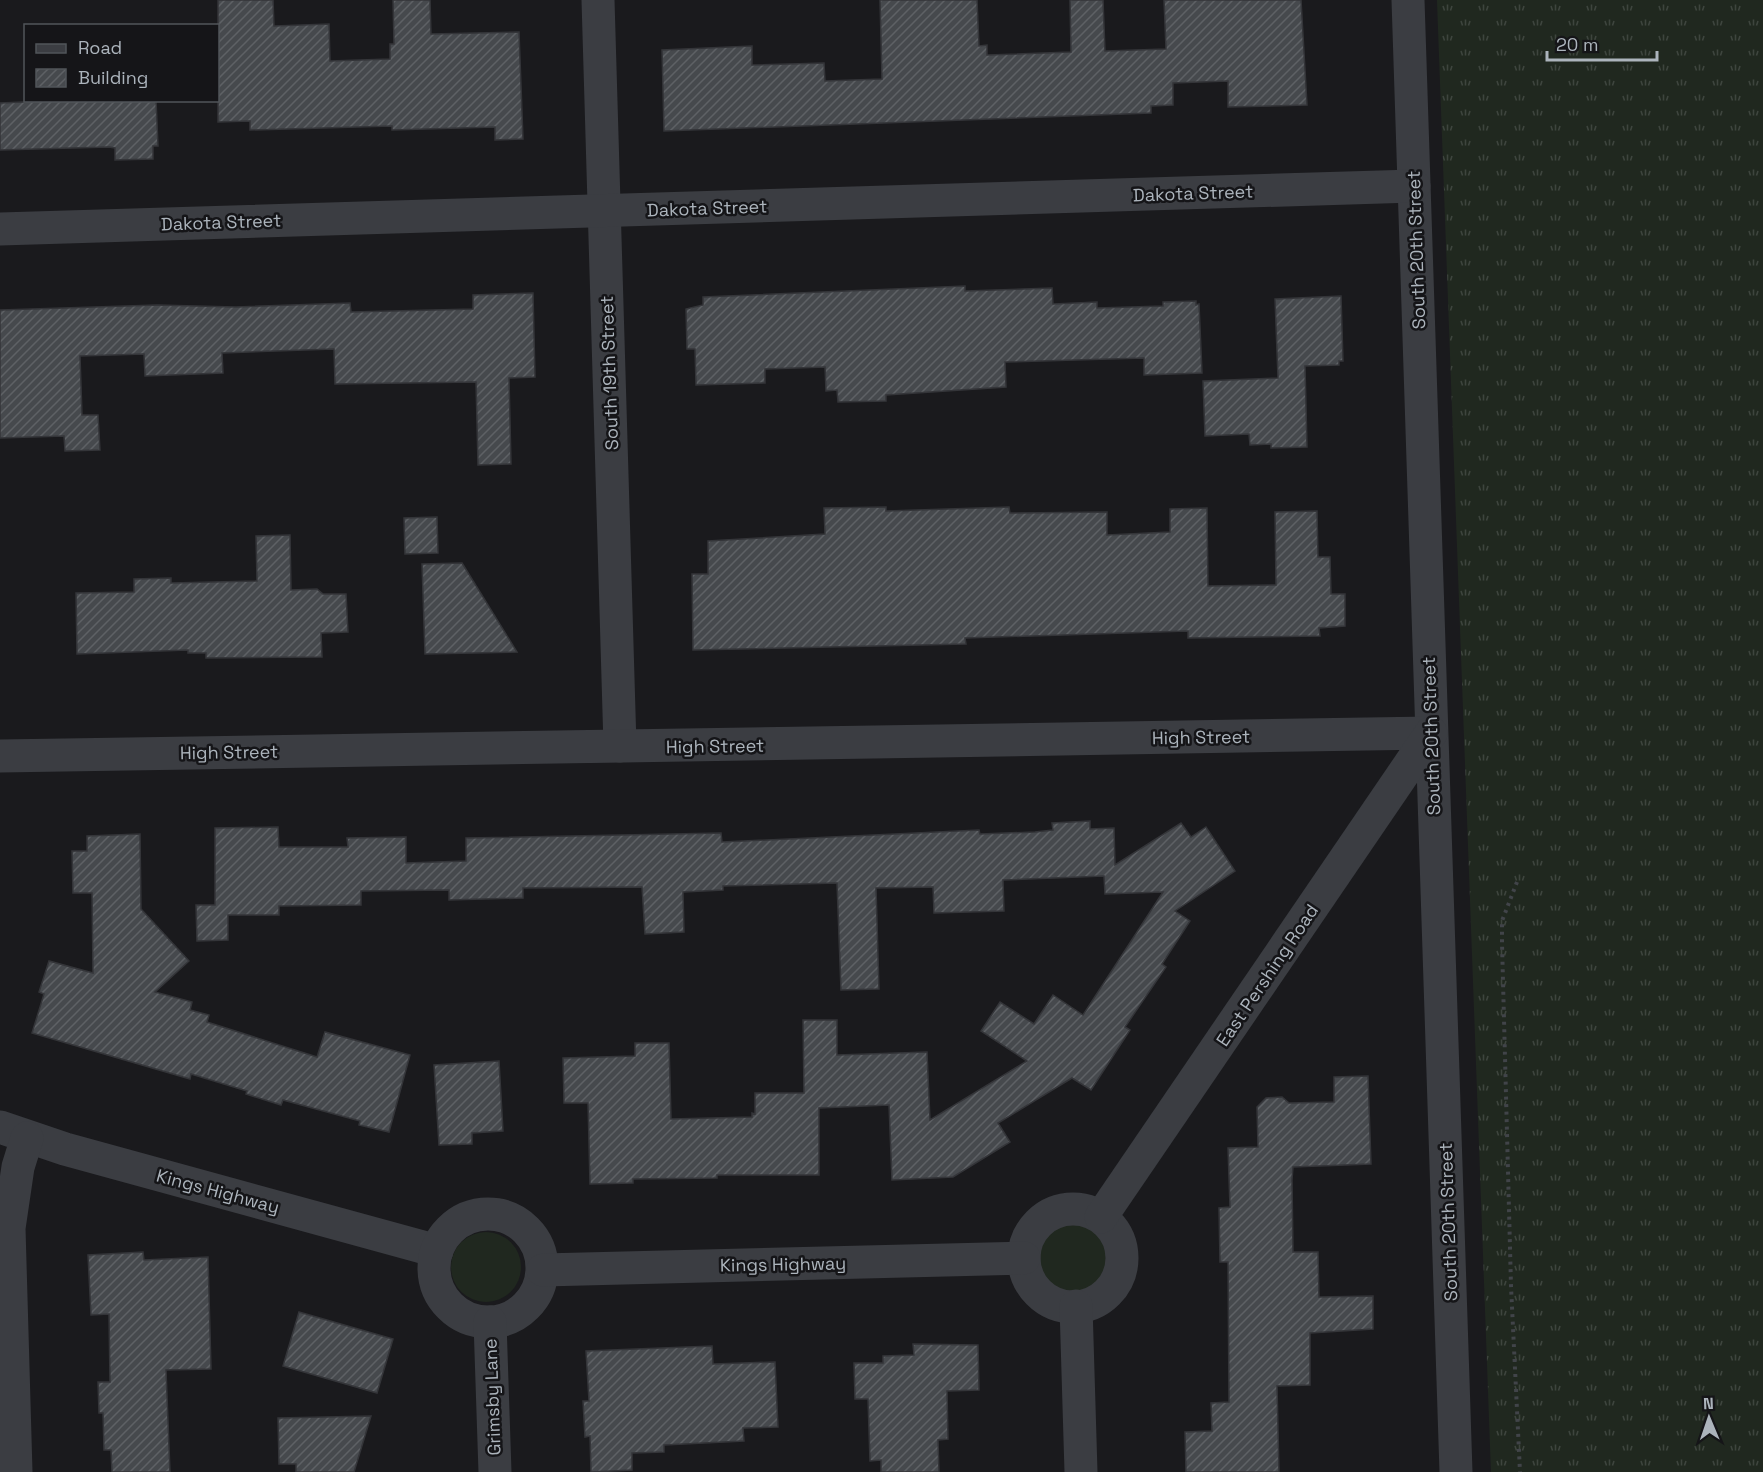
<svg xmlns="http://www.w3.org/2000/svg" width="1763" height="1472" viewBox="0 0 1763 1472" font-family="'Space Grotesk',sans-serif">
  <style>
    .grass { fill: url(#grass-tufts) }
    .garden { fill: #20281f }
    .building { fill: url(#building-hatch); stroke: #343539; stroke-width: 1.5 }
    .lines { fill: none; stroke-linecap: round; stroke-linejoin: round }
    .path { stroke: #414449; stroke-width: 4; stroke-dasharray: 3 4.5; stroke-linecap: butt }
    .minor { stroke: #3b3d42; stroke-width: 33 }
    .labels { text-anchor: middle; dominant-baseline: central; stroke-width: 5; stroke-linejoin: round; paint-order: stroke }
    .street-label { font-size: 18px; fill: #acb4bc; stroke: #151518 }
  </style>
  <defs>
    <pattern id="grass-tufts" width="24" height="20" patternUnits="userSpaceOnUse" patternTransform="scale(1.5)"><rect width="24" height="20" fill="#20281f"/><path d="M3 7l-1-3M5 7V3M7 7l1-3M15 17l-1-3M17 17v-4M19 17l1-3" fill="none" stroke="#3e453e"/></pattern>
    <pattern id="building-hatch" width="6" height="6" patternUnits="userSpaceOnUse" patternTransform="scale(1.5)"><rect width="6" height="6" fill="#46494d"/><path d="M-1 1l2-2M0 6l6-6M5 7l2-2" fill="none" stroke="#5e6165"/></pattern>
  </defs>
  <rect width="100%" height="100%" fill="#1a1a1d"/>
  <path class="grass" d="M 1437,0 L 1763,0 L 1763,1472 L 1491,1472 Z"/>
  <g class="garden">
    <circle cx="1072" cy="1258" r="36"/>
    <circle cx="486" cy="1267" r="35"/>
  </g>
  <g class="building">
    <path d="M 218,0 L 273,0 L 274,26 L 329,24 L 330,61 L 390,59 L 390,44 L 394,44 L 393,0 L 430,0 L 431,34 L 519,32 L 523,139 L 495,140 L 495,127 L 392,130 L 392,126 L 250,130 L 250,121 L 218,122 Z"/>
    <path d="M 880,0 L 977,0 L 979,46 L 987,45 L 987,55 L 1071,52 L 1070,0 L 1103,0 L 1105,51 L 1166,49 L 1164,0 L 1301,0 L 1307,105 L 1228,107 L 1228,81 L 1173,83 L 1173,105 L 1151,106 L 1151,113 L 664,131 L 662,50 L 752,46 L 752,65 L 824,63 L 825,81 L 882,79 Z"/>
    <path d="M 69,100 L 156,100 L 158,146 L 153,146 L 153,159 L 115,160 L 115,148 L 109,147 L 0,150 L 0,103 Z"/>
    <path d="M 965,286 L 965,291 L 1052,288 L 1053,304 L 1097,302 L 1097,308 L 1163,306 L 1163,302 L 1196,301 L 1196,305 L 1199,304 L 1202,373 L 1144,375 L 1144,358 L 1005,362 L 1006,387 L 886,395 L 886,401 L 838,402 L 837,390 L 826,391 L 825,367 L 765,369 L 765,383 L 696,385 L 695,349 L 687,349 L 686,309 L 703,305 L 703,297 Z"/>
    <path d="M 533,293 L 535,377 L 509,378 L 511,464 L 478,465 L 476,382 L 335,384 L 334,349 L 222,353 L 223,373 L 145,376 L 144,354 L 80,356 L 82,415 L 98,415 L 100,450 L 65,451 L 64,436 L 0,438 L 0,310 L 157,305 L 236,307 L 350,303 L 351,312 L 473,309 L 473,295 Z"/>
    <path d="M 1341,296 L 1343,361 L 1339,361 L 1339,365 L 1305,366 L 1307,447 L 1271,448 L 1271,444 L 1250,445 L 1249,434 L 1205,436 L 1203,381 L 1278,378 L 1275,299 Z"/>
    <path d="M 886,507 L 886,511 L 1009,507 L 1010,513 L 1107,512 L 1107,535 L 1170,532 L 1170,509 L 1207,508 L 1208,586 L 1276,585 L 1275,512 L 1317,511 L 1318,557 L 1330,557 L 1331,594 L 1345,594 L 1345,626 L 1319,628 L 1320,636 L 1188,638 L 1188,631 L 965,638 L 966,644 L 693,650 L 692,574 L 708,574 L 708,541 L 825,534 L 824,508 Z"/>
    <path d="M 437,517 L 438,553 L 405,554 L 404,518 Z"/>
    <path d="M 290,535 L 291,590 L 317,589 L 323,594 L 346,594 L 348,632 L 321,633 L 322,657 L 206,658 L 206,653 L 188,653 L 188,650 L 77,654 L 76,593 L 134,592 L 134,579 L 171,578 L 171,583 L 257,581 L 256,536 Z"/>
    <path d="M 462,563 L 517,652 L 425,654 L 422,564 Z"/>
    <path d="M 1090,821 L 1090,829 L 1114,828 L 1115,865 L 1181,823 L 1191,837 L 1206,827 L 1235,871 L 1175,911 L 1190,921 L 1162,964 L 1166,967 L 1125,1027 L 1130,1030 L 1091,1090 L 1072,1078 L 998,1123 L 1010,1142 L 953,1177 L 892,1180 L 889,1105 L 819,1108 L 819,1175 L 717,1175 L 717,1178 L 633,1179 L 633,1183 L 590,1184 L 588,1103 L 564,1103 L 563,1058 L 635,1056 L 635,1043 L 669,1043 L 671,1119 L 752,1117 L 752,1113 L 755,1114 L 755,1093 L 804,1093 L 803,1020 L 837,1020 L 837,1055 L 927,1052 L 930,1120 L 1027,1061 L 981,1031 L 1000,1002 L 1034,1024 L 1053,995 L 1083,1015 L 1163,892 L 1105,894 L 1104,876 L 1003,880 L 1004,911 L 934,913 L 933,887 L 876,888 L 879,989 L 841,990 L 837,883 L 723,886 L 723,890 L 683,892 L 684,932 L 645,934 L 642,887 L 523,888 L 523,898 L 449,900 L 449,890 L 361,891 L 361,905 L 279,906 L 279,915 L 228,915 L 228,940 L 197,941 L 196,905 L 215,905 L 215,828 L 278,827 L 279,847 L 348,847 L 347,838 L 406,837 L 406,863 L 466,861 L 466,838 L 721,833 L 722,842 L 979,830 L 980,834 L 1035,832 L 1053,830 L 1052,823 Z"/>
    <path d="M 140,834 L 141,909 L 189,961 L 155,992 L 192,1002 L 190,1010 L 209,1015 L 207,1022 L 317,1057 L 325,1032 L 410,1055 L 389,1132 L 359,1125 L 360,1121 L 283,1100 L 281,1105 L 246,1094 L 247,1091 L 191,1074 L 190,1079 L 32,1033 L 44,994 L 39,992 L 49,961 L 93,973 L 92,893 L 73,893 L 72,851 L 87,851 L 87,836 Z"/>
    <path d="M 499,1061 L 503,1131 L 472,1133 L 472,1144 L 439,1145 L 434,1065 Z"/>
    <path d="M 1368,1076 L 1371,1164 L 1293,1167 L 1292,1180 L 1293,1252 L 1318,1252 L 1319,1297 L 1373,1296 L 1373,1329 L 1310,1333 L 1310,1385 L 1277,1386 L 1279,1472 L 1186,1472 L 1185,1432 L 1212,1431 L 1211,1403 L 1229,1402 L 1228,1262 L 1220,1262 L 1219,1208 L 1230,1207 L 1228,1148 L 1258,1147 L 1257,1107 L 1266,1098 L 1282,1097 L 1289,1103 L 1334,1102 L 1334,1077 Z"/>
    <path d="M 143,1252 L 144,1260 L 208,1257 L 211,1369 L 166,1370 L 170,1472 L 112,1472 L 111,1450 L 104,1450 L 103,1413 L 99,1413 L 98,1382 L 110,1382 L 109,1314 L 91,1315 L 88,1255 Z"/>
    <path d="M 299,1312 L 393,1339 L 377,1393 L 283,1366 Z"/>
    <path d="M 913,1344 L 978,1345 L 979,1390 L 947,1391 L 948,1439 L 938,1440 L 939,1472 L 881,1472 L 881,1460 L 870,1461 L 868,1399 L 855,1399 L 854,1363 L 883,1363 L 883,1356 L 914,1355 Z"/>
    <path d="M 712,1346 L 713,1364 L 775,1362 L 778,1427 L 743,1428 L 744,1441 L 664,1445 L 664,1452 L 632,1453 L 632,1470 L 591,1472 L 590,1436 L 585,1437 L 583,1401 L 589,1401 L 586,1351 Z"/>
    <path d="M 371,1416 L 354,1472 L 296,1472 L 296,1464 L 279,1464 L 278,1418 Z"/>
  </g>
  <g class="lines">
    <path class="path" d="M 1517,882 L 1502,921 L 1502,943 L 1511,1286 L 1520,1472"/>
    <g class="minor">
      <path d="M 598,0 L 620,746"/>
      <path d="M 1408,0 L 1456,1472"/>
      <path d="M 0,229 L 1414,186"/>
      <path d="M 0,756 L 1431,733"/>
      <path d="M 0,1127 L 65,1149 L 437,1251"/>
      <circle cx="1073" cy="1258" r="49"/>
      <circle cx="488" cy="1268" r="54"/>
      <path d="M 1101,1217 L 1431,733"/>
      <path d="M 543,1270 L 1024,1258"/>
      <path d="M 1076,1306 L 1081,1472"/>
      <path d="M 490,1322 L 495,1472"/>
      <path d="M 16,1472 L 9,1228 L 18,1167 L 27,1138"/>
    </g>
  </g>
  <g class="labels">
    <g class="street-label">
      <text transform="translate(1193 193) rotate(-2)">Dakota Street</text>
      <text transform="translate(707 208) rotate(-2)">Dakota Street</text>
      <text transform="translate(221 222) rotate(-2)">Dakota Street</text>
      <text transform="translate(1416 250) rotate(-92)">South 20th Street</text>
      <text transform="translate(609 373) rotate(-92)">South 19th Street</text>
      <text transform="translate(1431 736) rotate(-92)">South 20th Street</text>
      <text transform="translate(1201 737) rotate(-1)">High Street</text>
      <text transform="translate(715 746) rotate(-1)">High Street</text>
      <text transform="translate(229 752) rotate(-1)">High Street</text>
      <text transform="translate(1267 975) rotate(-56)">East Pershing Road</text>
      <text transform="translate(218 1191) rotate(15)">Kings Highway</text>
      <text transform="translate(1448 1222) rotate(-92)">South 20th Street</text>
      <text transform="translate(783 1264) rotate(-1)">Kings Highway</text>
      <text transform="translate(492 1397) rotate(-92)">Grimsby Lane</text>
    </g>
  </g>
  <rect x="24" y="24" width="195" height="78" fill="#151518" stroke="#51555a" stroke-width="1.5"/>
  <rect x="36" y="44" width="30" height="9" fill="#3b3d42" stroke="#51555a" stroke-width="1.5"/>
  <text x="78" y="54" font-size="18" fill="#acb4bc">Road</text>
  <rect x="36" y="69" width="30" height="18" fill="url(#building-hatch)" stroke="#51555a" stroke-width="1.5"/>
  <text x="78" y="84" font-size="18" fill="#acb4bc">Building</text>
  <g transform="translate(1709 1418) rotate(358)" stroke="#151518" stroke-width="4.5" paint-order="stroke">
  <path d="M0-4.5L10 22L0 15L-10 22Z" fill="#acb4bc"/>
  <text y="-9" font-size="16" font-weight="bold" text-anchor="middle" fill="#acb4bc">N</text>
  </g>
  <path d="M1547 51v9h110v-9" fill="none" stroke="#acb4bc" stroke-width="3"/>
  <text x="1556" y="51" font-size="18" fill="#acb4bc" stroke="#151518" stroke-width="4.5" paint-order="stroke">20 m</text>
</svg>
